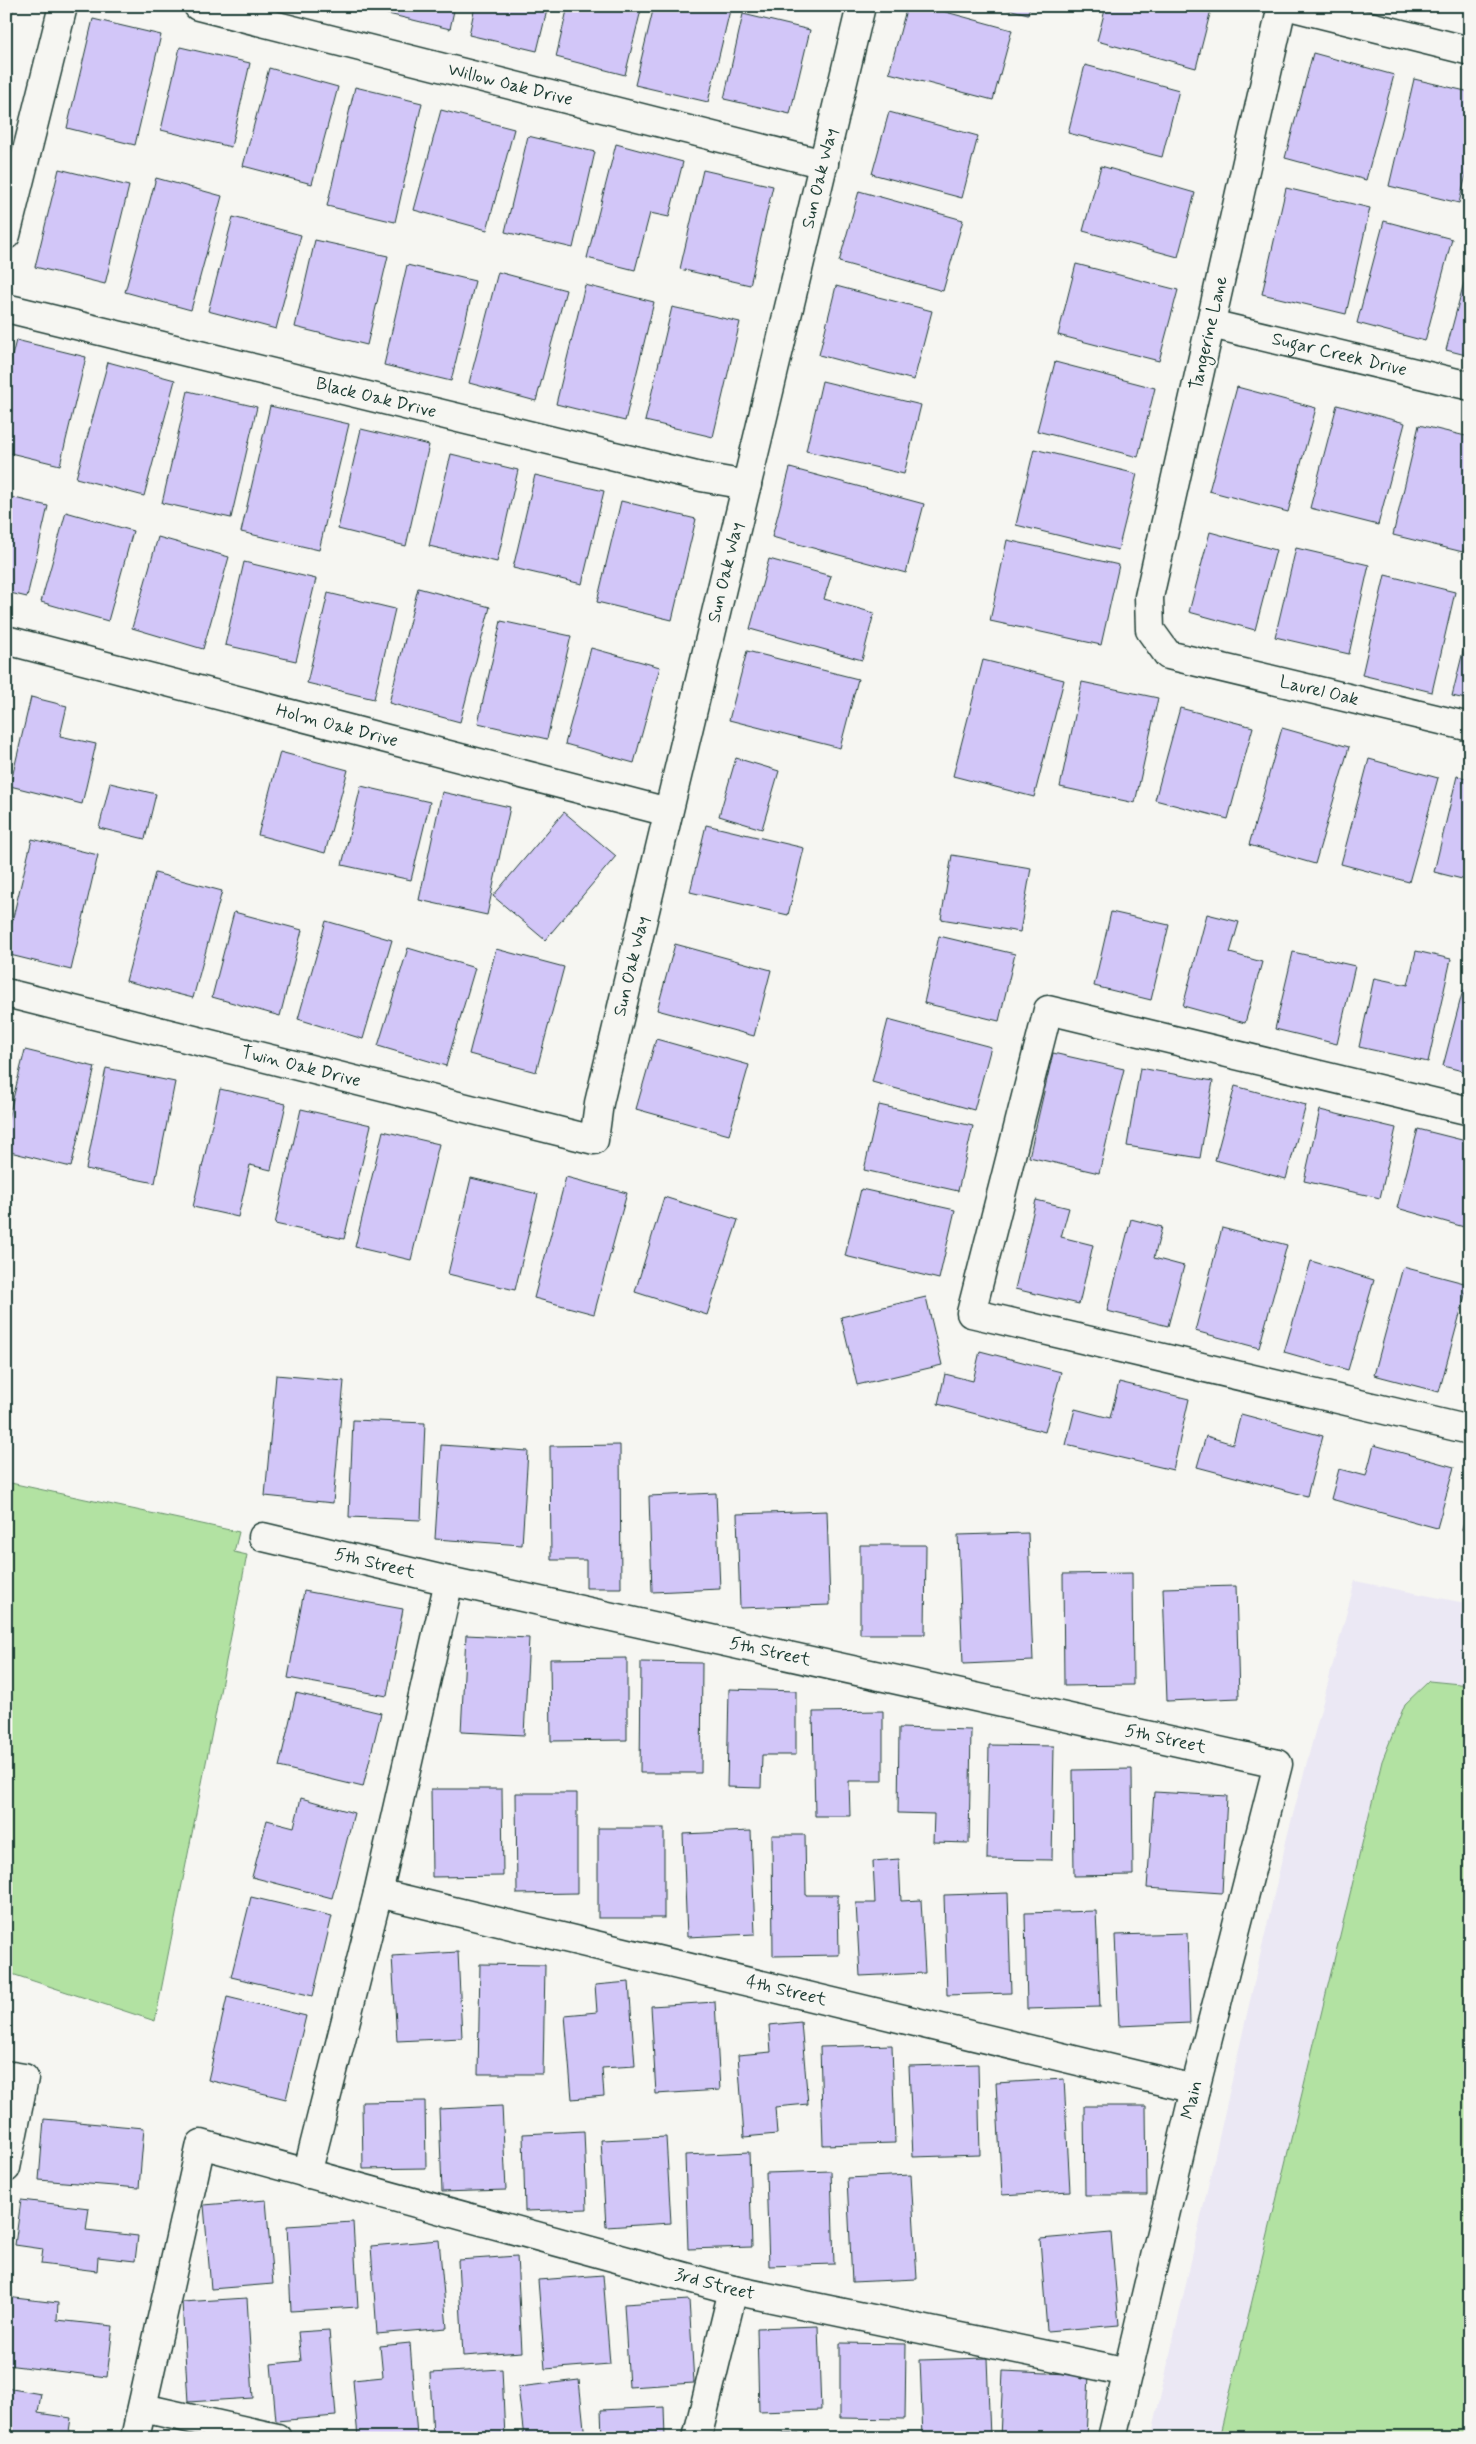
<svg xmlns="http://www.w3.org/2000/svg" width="1476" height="2444" viewBox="0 0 1476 2444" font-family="Mynerve,sans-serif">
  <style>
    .built { fill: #ebe8f4 }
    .green { fill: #b2e2a2; stroke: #68906b }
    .building { fill: #d2c6f8; stroke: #1f3d34 }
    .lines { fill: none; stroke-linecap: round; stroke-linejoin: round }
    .minor-casing { stroke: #1f3d34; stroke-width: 31 }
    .minor { stroke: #f6f6f2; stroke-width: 28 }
    .labels { text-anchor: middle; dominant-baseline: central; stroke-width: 4; stroke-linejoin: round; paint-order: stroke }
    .street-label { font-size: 18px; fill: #1f3d34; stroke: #f6f6f2 }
  </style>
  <rect width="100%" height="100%" fill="#f6f6f2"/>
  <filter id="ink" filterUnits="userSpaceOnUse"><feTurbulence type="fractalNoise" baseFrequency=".02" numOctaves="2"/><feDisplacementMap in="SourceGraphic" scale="10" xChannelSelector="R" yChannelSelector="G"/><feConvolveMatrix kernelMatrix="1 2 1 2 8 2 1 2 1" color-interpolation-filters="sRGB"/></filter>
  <g filter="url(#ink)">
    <path class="built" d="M 1355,1581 L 1470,1604 L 1470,1685 L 1428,1681 L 1405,1704 L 1382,1761 L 1219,2438 L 1151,2438 L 1287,1837 Z"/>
    <g class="green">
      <path d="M 6,1482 L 239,1532 L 234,1552 L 247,1555 L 155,2021 L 6,1972 Z"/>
      <path d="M 1429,1681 L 1470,1685 L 1470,2438 L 1219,2438 L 1382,1761 L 1405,1704 Z"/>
    </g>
    <g class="building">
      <path d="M 6,6 L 14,6 L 6,40 Z"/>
      <path d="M 381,6 L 455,6 L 450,29 L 380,12 Z"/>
      <path d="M 475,6 L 548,6 L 537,51 L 469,35 Z"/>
      <path d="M 568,6 L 642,6 L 625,75 L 556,57 Z"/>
      <path d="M 654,6 L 731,6 L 708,102 L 635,85 Z"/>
      <path d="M 907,6 L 924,6 L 1012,30 L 993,100 L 889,73 Z"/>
      <path d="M 996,6 L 1030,6 L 1028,14 Z"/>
      <path d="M 1106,6 L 1212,6 L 1196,68 L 1097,41 Z"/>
      <path d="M 743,14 L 810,30 L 790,114 L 724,99 Z"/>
      <path d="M 93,19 L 161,35 L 135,145 L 67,128 Z"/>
      <path d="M 180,47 L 250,63 L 231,147 L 161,130 Z"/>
      <path d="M 1313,53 L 1394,75 L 1366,180 L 1285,158 Z"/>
      <path d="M 1085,65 L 1179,90 L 1162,157 L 1068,133 Z"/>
      <path d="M 269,68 L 338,87 L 312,184 L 243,166 Z"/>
      <path d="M 1414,79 L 1470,92 L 1470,159 L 1459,203 L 1389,186 Z"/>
      <path d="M 355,87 L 422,103 L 395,222 L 327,206 Z"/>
      <path d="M 441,110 L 514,129 L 487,230 L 414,210 Z"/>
      <path d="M 889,112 L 978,136 L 962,198 L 872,174 Z"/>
      <path d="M 528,136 L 595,152 L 573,248 L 505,232 Z"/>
      <path d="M 616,144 L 683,162 L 669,217 L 650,213 L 635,270 L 587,258 Z"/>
      <path d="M 1101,166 L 1195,193 L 1178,257 L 1083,231 Z"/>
      <path d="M 59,169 L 129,186 L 105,284 L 35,267 Z"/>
      <path d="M 703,170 L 773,186 L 750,285 L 680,269 Z"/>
      <path d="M 156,178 L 222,196 L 191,310 L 125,292 Z"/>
      <path d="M 1286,188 L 1370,208 L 1346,314 L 1262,294 Z"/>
      <path d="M 859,191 L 963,220 L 943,291 L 839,262 Z"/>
      <path d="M 233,217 L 301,235 L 276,329 L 208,311 Z"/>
      <path d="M 1384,221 L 1452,239 L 1425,341 L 1357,323 Z"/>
      <path d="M 315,240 L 388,256 L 367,345 L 295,327 Z"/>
      <path d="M 1470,260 L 1470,356 L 1446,350 Z"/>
      <path d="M 1076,264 L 1178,290 L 1159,361 L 1058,335 Z"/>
      <path d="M 407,265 L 475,281 L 451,381 L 384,365 Z"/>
      <path d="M 498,272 L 566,290 L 536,401 L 469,383 Z"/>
      <path d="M 585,285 L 654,302 L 625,421 L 556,404 Z"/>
      <path d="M 836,286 L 932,311 L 914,380 L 819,355 Z"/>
      <path d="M 672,307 L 740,322 L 713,437 L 645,421 Z"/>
      <path d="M 16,340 L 86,357 L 60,465 L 6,452 L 6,380 Z"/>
      <path d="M 108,362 L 175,380 L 144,496 L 76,478 Z"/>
      <path d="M 1055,362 L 1155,388 L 1138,457 L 1037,431 Z"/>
      <path d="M 822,381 L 921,405 L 904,474 L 806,451 Z"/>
      <path d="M 1237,387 L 1316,408 L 1288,512 L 1209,491 Z"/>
      <path d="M 188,391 L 257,407 L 231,518 L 162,503 Z"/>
      <path d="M 1337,405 L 1405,423 L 1378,525 L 1310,508 Z"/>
      <path d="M 270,406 L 349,424 L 319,550 L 241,532 Z"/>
      <path d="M 1419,425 L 1470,437 L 1470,524 L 1463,552 L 1393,535 Z"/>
      <path d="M 361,429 L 429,445 L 406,546 L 338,529 Z"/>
      <path d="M 1034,449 L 1137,474 L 1118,550 L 1016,525 Z"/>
      <path d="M 451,454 L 518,470 L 497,562 L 429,546 Z"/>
      <path d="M 790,468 L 924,504 L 906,573 L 772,537 Z"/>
      <path d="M 535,475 L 604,491 L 582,584 L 513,568 Z"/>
      <path d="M 6,496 L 48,506 L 27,597 L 6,592 Z"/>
      <path d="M 621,501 L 696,519 L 672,620 L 597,602 Z"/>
      <path d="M 66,512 L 133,531 L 108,621 L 41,602 Z"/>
      <path d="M 1210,532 L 1276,550 L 1255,630 L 1189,612 Z"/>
      <path d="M 158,537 L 229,557 L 203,649 L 132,628 Z"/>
      <path d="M 1007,540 L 1119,565 L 1101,645 L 990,621 Z"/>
      <path d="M 1296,548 L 1369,565 L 1349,654 L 1275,637 Z"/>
      <path d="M 769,559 L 831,576 L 824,599 L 874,613 L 862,660 L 750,629 Z"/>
      <path d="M 244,562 L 316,579 L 296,661 L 225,645 Z"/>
      <path d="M 1385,575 L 1455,592 L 1432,692 L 1362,675 Z"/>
      <path d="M 418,588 L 490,607 L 460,722 L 389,703 Z"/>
      <path d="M 328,593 L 395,609 L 374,699 L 307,683 Z"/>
      <path d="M 501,621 L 571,636 L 547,739 L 478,723 Z"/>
      <path d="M 1470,623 L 1470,700 L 1452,696 Z"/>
      <path d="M 591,648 L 660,667 L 634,763 L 565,744 Z"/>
      <path d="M 747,651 L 858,679 L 840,748 L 729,720 Z"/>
      <path d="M 983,660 L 1064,680 L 1034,797 L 953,776 Z"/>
      <path d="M 1082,682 L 1158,698 L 1135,803 L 1060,787 Z"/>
      <path d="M 31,697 L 67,706 L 60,736 L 96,744 L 82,804 L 10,786 Z"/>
      <path d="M 1180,708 L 1253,727 L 1228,819 L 1155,800 Z"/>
      <path d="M 1282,728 L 1349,747 L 1315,864 L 1249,845 Z"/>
      <path d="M 280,752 L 348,770 L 325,853 L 258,835 Z"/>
      <path d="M 736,758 L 779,771 L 762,829 L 719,816 Z"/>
      <path d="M 1369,759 L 1438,778 L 1409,882 L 1341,864 Z"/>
      <path d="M 1457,776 L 1470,779 L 1470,881 L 1434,872 Z"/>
      <path d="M 110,783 L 156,794 L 145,839 L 99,828 Z"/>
      <path d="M 361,786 L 430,802 L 411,880 L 342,865 Z"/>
      <path d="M 442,792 L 510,807 L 487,915 L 419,900 Z"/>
      <path d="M 564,812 L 616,856 L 545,940 L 493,896 Z"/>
      <path d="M 706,825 L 804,848 L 788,915 L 690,892 Z"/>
      <path d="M 32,839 L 98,855 L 71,970 L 6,954 L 6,946 Z"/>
      <path d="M 952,855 L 1031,868 L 1020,932 L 941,919 Z"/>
      <path d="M 155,873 L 222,891 L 193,998 L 126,981 Z"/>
      <path d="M 234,912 L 302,930 L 280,1016 L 212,997 Z"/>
      <path d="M 1111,912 L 1169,925 L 1151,1000 L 1094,986 Z"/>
      <path d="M 1207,914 L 1239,922 L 1230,953 L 1262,962 L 1245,1023 L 1183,1006 Z"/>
      <path d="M 326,921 L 392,940 L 363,1039 L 298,1019 Z"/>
      <path d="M 939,936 L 1015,954 L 999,1021 L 924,1003 Z"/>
      <path d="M 675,944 L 771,970 L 754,1036 L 657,1010 Z"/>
      <path d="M 408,948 L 475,968 L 446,1066 L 378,1046 Z"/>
      <path d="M 496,949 L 564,967 L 536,1072 L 469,1054 Z"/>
      <path d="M 1416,951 L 1451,959 L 1428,1062 L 1359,1047 L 1374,978 L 1408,985 Z"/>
      <path d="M 1293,952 L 1355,966 L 1337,1044 L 1275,1029 Z"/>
      <path d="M 1463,990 L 1470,992 L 1470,1073 L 1443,1066 Z"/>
      <path d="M 888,1020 L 991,1047 L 974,1110 L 872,1082 Z"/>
      <path d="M 656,1039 L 749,1065 L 729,1135 L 636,1109 Z"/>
      <path d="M 25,1050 L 95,1067 L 71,1167 L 6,1151 L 6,1127 Z"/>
      <path d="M 1053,1053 L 1124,1069 L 1099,1173 L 1029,1157 Z"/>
      <path d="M 106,1068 L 175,1082 L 155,1183 L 86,1169 Z"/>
      <path d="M 1140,1068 L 1213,1081 L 1200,1158 L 1127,1146 Z"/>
      <path d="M 1235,1086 L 1306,1105 L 1286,1179 L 1215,1160 Z"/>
      <path d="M 220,1089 L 286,1104 L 271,1170 L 250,1165 L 238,1217 L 193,1207 Z"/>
      <path d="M 879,1105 L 973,1126 L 958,1191 L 864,1170 Z"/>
      <path d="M 301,1109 L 371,1125 L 344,1239 L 275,1224 Z"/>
      <path d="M 1320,1110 L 1396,1128 L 1380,1198 L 1304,1181 Z"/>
      <path d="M 1418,1129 L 1470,1142 L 1470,1205 L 1464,1227 L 1397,1208 Z"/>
      <path d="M 383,1131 L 439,1144 L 411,1260 L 355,1247 Z"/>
      <path d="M 566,1177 L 627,1193 L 594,1314 L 534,1298 Z"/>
      <path d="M 471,1178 L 538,1194 L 515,1290 L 448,1274 Z"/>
      <path d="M 861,1189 L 955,1210 L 939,1279 L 845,1256 Z"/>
      <path d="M 664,1197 L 738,1220 L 707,1315 L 635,1292 Z"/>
      <path d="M 1036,1200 L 1069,1208 L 1061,1237 L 1093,1245 L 1079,1304 L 1015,1289 Z"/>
      <path d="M 1131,1219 L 1162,1227 L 1154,1258 L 1184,1266 L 1168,1326 L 1107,1311 Z"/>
      <path d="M 1222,1228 L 1287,1245 L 1259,1348 L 1195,1331 Z"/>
      <path d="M 1311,1261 L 1374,1280 L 1348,1370 L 1284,1352 Z"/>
      <path d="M 1403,1267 L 1468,1284 L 1439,1392 L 1374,1375 Z"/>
      <path d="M 926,1297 L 942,1365 L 857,1385 L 841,1317 Z"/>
      <path d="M 980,1351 L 1061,1372 L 1045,1432 L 938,1404 L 945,1374 L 973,1381 Z"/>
      <path d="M 1470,1371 L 1470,1397 L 1464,1395 Z"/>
      <path d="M 276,1375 L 344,1381 L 333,1503 L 265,1496 Z"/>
      <path d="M 1119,1382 L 1189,1399 L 1173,1470 L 1066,1445 L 1075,1409 L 1110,1418 Z"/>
      <path d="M 1241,1414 L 1323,1436 L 1307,1496 L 1197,1467 L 1206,1436 L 1233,1444 Z"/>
      <path d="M 353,1420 L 425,1423 L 421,1520 L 349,1517 Z"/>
      <path d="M 441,1445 L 528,1451 L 522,1545 L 435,1539 Z"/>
      <path d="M 620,1445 L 621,1588 L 586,1588 L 586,1560 L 551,1560 L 550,1446 Z"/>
      <path d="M 1374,1445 L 1454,1467 L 1437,1528 L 1331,1499 L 1339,1469 L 1366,1476 Z"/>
      <path d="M 716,1493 L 720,1589 L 652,1592 L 649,1496 Z"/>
      <path d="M 1470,1499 L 1470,1532 L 1462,1530 Z"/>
      <path d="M 827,1511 L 830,1605 L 740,1608 L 737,1514 Z"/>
      <path d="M 1028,1533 L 1033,1661 L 963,1664 L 958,1535 Z"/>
      <path d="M 860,1545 L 926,1545 L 925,1634 L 860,1634 Z"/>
      <path d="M 1132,1573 L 1133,1685 L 1064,1686 L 1063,1574 Z"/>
      <path d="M 1236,1586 L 1239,1698 L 1167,1701 L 1163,1588 Z"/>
      <path d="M 304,1591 L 403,1609 L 387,1696 L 288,1678 Z"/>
      <path d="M 466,1635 L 529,1638 L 524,1735 L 461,1732 Z"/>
      <path d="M 627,1658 L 627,1740 L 551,1741 L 550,1659 Z"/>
      <path d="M 641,1662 L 702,1663 L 701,1773 L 640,1773 Z"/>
      <path d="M 729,1689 L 796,1691 L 796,1755 L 762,1755 L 761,1788 L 727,1787 Z"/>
      <path d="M 296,1693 L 381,1713 L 363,1787 L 279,1767 Z"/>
      <path d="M 883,1711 L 883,1781 L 849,1781 L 850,1816 L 815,1816 L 813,1712 Z"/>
      <path d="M 899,1728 L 971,1730 L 969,1843 L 933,1842 L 934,1814 L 898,1813 Z"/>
      <path d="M 989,1745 L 1054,1746 L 1052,1860 L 987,1859 Z"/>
      <path d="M 1132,1769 L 1133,1875 L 1074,1876 L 1073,1770 Z"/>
      <path d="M 431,1789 L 502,1789 L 503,1876 L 432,1877 Z"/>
      <path d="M 1154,1792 L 1227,1796 L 1222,1893 L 1147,1888 Z"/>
      <path d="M 516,1793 L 577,1793 L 577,1893 L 517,1894 Z"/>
      <path d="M 301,1798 L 354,1813 L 332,1898 L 252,1877 L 267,1820 L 294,1827 Z"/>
      <rect x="598" y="1828" width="66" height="90"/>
      <path d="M 751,1831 L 755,1934 L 687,1937 L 683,1834 Z"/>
      <path d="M 772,1835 L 805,1835 L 806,1895 L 838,1895 L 839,1955 L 773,1956 Z"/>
      <path d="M 899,1859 L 901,1901 L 921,1900 L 925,1973 L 860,1976 L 856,1903 L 875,1903 L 873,1861 Z"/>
      <path d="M 1008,1893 L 1011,1993 L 947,1995 L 944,1895 Z"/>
      <path d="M 251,1897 L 332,1916 L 313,1996 L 231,1977 Z"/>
      <path d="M 1096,1911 L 1100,2007 L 1027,2009 L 1025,1913 Z"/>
      <path d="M 1187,1933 L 1190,2023 L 1119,2026 L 1115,1935 Z"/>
      <path d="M 458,1952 L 462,2038 L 397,2041 L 392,1956 Z"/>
      <path d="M 480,1964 L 545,1965 L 543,2074 L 478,2074 Z"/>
      <path d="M 629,1982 L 635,2066 L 602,2068 L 604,2096 L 572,2099 L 565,2015 L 597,2012 L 595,1985 Z"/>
      <path d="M 227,1997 L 306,2016 L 286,2099 L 208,2080 Z"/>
      <path d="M 715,2002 L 720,2090 L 656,2094 L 651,2006 Z"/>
      <path d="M 801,2022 L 808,2104 L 775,2107 L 777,2134 L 744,2137 L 738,2055 L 771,2052 L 769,2025 Z"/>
      <path d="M 892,2045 L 895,2143 L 823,2145 L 820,2047 Z"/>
      <path d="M 978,2064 L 980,2155 L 913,2157 L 909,2066 Z"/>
      <path d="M 1064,2079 L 1070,2191 L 1002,2195 L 996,2083 Z"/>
      <path d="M 425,2101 L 426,2168 L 363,2169 L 362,2102 Z"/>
      <path d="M 502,2106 L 506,2190 L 442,2192 L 439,2109 Z"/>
      <path d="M 1084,2106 L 1146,2106 L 1147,2195 L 1085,2195 Z"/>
      <path d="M 44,2119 L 144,2128 L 139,2188 L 39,2180 Z"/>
      <path d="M 584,2131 L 587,2209 L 525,2211 L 523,2134 Z"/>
      <path d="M 666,2137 L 671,2223 L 606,2227 L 601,2140 Z"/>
      <path d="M 749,2152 L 752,2247 L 688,2249 L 685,2155 Z"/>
      <path d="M 831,2171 L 834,2264 L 769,2266 L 766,2173 Z"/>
      <path d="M 911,2175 L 917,2279 L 852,2282 L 847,2178 Z"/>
      <path d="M 21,2200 L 89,2208 L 86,2230 L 138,2236 L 135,2261 L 98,2257 L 97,2271 L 41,2264 L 43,2249 L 15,2245 Z"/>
      <path d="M 266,2200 L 273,2284 L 211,2289 L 204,2205 Z"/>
      <path d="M 353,2222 L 358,2307 L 291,2311 L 287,2226 Z"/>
      <path d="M 1111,2233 L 1119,2325 L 1047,2331 L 1040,2239 Z"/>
      <path d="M 439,2240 L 447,2328 L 377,2334 L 371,2246 Z"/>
      <path d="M 517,2256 L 522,2352 L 463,2356 L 458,2260 Z"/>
      <path d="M 603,2275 L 610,2364 L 545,2369 L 538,2280 Z"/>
      <path d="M 6,2297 L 58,2303 L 57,2320 L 113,2326 L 107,2377 L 6,2365 Z"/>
      <path d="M 247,2298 L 253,2398 L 188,2402 L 182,2302 Z"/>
      <path d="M 689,2300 L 694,2383 L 629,2387 L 624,2304 Z"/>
      <path d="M 818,2326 L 821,2410 L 759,2412 L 757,2328 Z"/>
      <path d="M 329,2330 L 336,2416 L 276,2421 L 271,2364 L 301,2361 L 298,2332 Z"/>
      <path d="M 410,2343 L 417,2436 L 358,2438 L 353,2380 L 383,2377 L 380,2346 Z"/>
      <path d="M 840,2343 L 906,2344 L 905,2419 L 840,2418 Z"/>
      <path d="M 987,2358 L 990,2438 L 923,2438 L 920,2360 Z"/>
      <path d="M 502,2369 L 505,2438 L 433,2438 L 430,2373 Z"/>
      <path d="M 1003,2371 L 1089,2375 L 1086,2438 L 1000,2438 Z"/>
      <path d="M 579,2380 L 585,2438 L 524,2438 L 518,2387 Z"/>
      <path d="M 6,2388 L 41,2394 L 38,2413 L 71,2418 L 68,2438 L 6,2438 Z"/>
      <path d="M 664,2407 L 665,2438 L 602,2438 L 601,2410 Z"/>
      <path d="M 799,2433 L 799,2438 L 738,2438 L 738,2436 Z"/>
    </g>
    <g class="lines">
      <g class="minor-casing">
        <g id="minor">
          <path id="s1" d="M 198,6 L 824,164"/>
          <path id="s2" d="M 1282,6 L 1149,597 L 1150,630 L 1168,655 L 1470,727"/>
          <path d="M 1289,6 L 1470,51"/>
          <path d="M 6,235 L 63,6"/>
          <path id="s3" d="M 6,308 L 701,477 L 747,485"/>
          <path id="s4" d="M 1211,324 L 1470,386"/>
          <path id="s5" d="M 6,640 L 668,812"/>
          <path id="s6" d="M 6,993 L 594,1140 L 599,1103 L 861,6"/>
          <path d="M 1470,1111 L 1048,1010 L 971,1313 L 1470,1430"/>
          <path id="s7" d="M 263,1537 L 449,1581 L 1278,1764 L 1195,2089 L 1112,2438"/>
          <path id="s8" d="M 378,1893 L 1195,2089"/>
          <path d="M 6,2075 L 24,2078 L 6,2168"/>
          <path d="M 307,2174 L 378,1893 L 449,1581"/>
          <path d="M 143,2408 L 277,2438"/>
          <path id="s9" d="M 135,2438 L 201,2144 L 733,2290 L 1128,2372"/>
          <path d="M 697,2438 L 733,2290"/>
        </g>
      </g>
      <use href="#minor" class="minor"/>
    </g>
  </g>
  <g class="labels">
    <g class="street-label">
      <text stroke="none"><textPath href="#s1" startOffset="322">Willow Oak Drive</textPath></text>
      <text stroke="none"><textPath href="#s6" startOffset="1594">Sun Oak Way</textPath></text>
      <text transform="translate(1209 333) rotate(-77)">Tangerine Lane</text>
      <text stroke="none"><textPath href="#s4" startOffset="132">Sugar Creek Drive</textPath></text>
      <text stroke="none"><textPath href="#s3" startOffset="381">Black Oak Drive</textPath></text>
      <text stroke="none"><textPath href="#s6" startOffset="1189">Sun Oak Way</textPath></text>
      <text stroke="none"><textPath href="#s2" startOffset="825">Laurel Oak</textPath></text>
      <text stroke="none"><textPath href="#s5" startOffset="342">Holm Oak Drive</textPath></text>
      <text stroke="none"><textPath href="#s6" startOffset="784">Sun Oak Way</textPath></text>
      <text stroke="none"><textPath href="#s6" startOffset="304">Twin Oak Drive</textPath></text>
      <text stroke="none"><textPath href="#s7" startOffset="115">5th Street</textPath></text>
      <text stroke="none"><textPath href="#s7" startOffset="520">5th Street</textPath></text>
      <text stroke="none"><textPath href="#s7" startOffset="925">5th Street</textPath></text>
      <text stroke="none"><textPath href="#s8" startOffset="420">4th Street</textPath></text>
      <text transform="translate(1192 2100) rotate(-76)">Main</text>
      <text stroke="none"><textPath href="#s9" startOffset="834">3rd Street</textPath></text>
    </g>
  </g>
  <rect width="1476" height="2444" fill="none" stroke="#f6f6f2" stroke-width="25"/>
  <rect x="12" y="12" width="1451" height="2419" fill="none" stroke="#1f3d34" stroke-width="2" filter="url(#ink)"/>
</svg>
